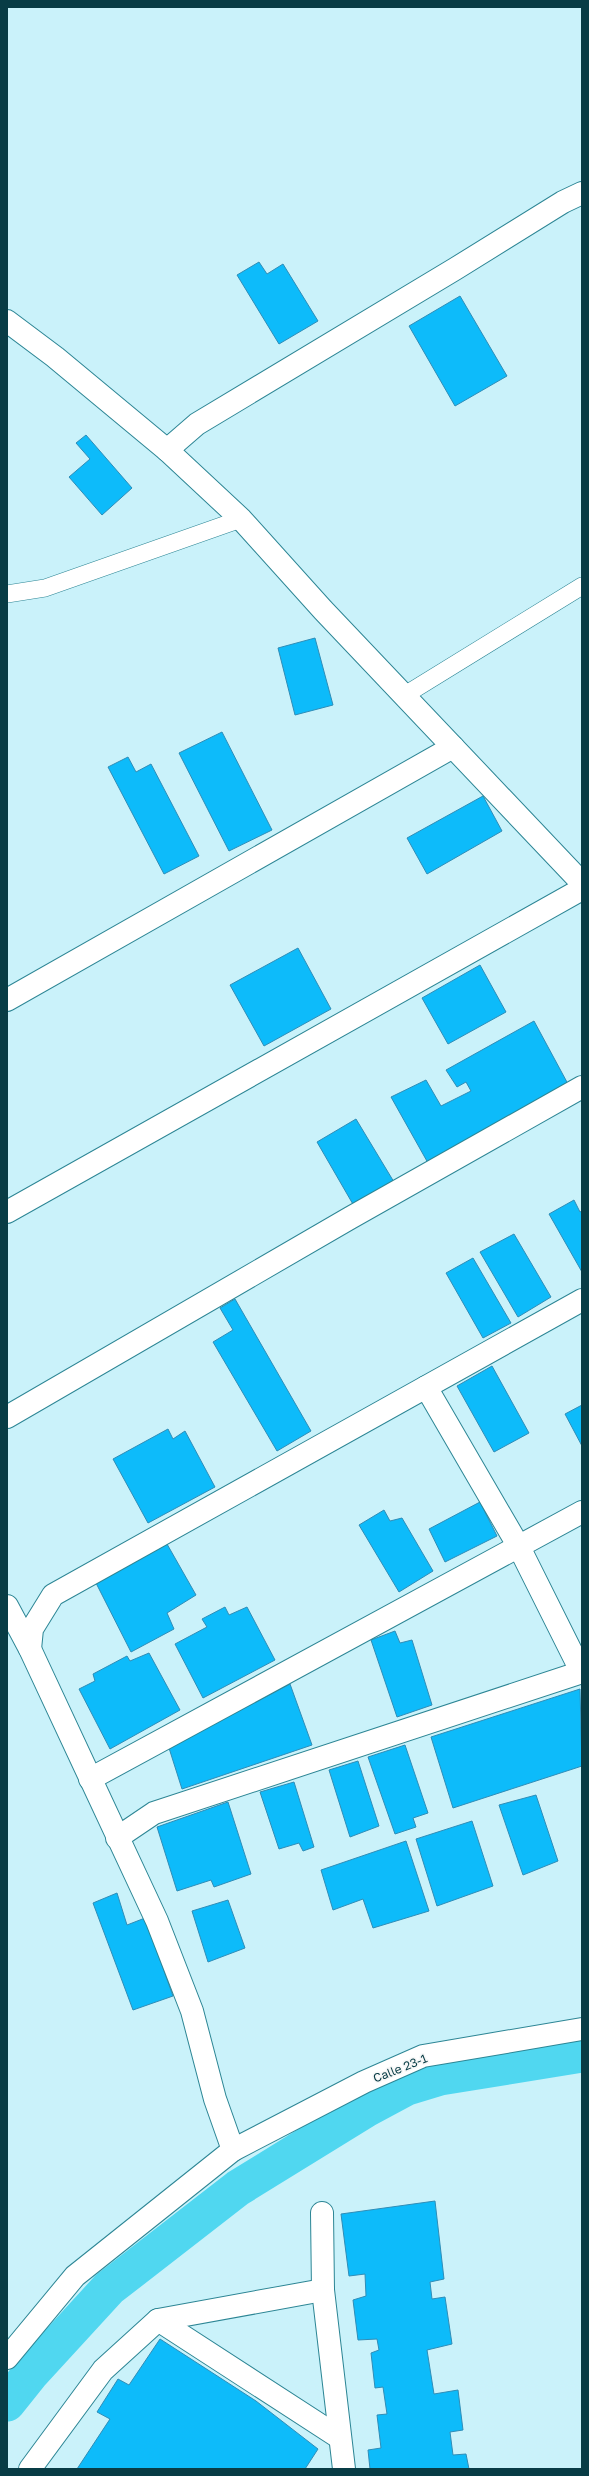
<svg xmlns="http://www.w3.org/2000/svg" width="589" height="2476" viewBox="0 0 589 2476" font-family="'Golos Text',sans-serif">
  <style>
    .lines { fill: none; stroke-linecap: round; stroke-linejoin: round }
    .canal { stroke: #50d7f0; stroke-width: 37 }
    .building { fill: #0dbbfa; stroke: #2f8db7 }
    .service-casing { stroke: #2d8695; stroke-width: 18 }
    .minor-casing { stroke: #2d8695; stroke-width: 24 }
    .service { stroke: #fff; stroke-width: 17 }
    .minor { stroke: #fff; stroke-width: 22 }
    .labels { text-anchor: middle; dominant-baseline: central; stroke-width: 3; stroke-linejoin: round; paint-order: stroke }
    .street-label { font-size: 12px; fill: #083c45; stroke: #f7f7f7 }
  </style>
  <rect width="100%" height="100%" fill="#caf2fa"/>
  <g class="lines">
    <path class="canal" d="M 7,2403 L 31,2373 L 109,2288 L 238,2188 L 366,2109 L 407,2087 L 440,2077 L 582,2054"/>
  </g>
  <g class="building">
    <path d="M 259,262 L 267,274 L 283,264 L 318,321 L 279,344 L 237,275 Z"/>
    <path d="M 460,296 L 507,376 L 455,406 L 409,326 Z"/>
    <path d="M 86,435 L 132,488 L 102,515 L 69,477 L 90,459 L 76,443 Z"/>
    <path d="M 315,638 L 333,705 L 295,715 L 278,648 Z"/>
    <path d="M 222,732 L 272,830 L 229,851 L 179,753 Z"/>
    <path d="M 128,757 L 136,772 L 151,764 L 199,856 L 164,874 L 108,767 Z"/>
    <path d="M 483,796 L 502,831 L 427,874 L 407,838 Z"/>
    <path d="M 298,948 L 331,1009 L 264,1046 L 230,985 Z"/>
    <path d="M 480,965 L 506,1012 L 448,1044 L 422,998 Z"/>
    <path d="M 534,1021 L 568,1084 L 428,1163 L 391,1097 L 426,1080 L 441,1106 L 471,1091 L 466,1082 L 457,1087 L 446,1070 Z"/>
    <path d="M 356,1119 L 394,1182 L 354,1206 L 317,1142 Z"/>
    <path d="M 574,1200 L 580,1212 L 582,1211 L 582,1272 L 549,1214 Z"/>
    <path d="M 514,1234 L 551,1297 L 518,1317 L 480,1252 Z"/>
    <path d="M 473,1258 L 511,1323 L 483,1338 L 446,1273 Z"/>
    <path d="M 235,1299 L 311,1431 L 277,1451 L 213,1342 L 233,1330 L 220,1308 Z"/>
    <path d="M 492,1366 L 529,1433 L 494,1452 L 457,1386 Z"/>
    <path d="M 582,1405 L 582,1446 L 565,1414 Z"/>
    <path d="M 168,1429 L 173,1439 L 185,1431 L 215,1487 L 148,1523 L 113,1459 Z"/>
    <path d="M 480,1502 L 497,1536 L 445,1562 L 429,1529 Z"/>
    <path d="M 384,1510 L 390,1521 L 402,1518 L 433,1571 L 399,1592 L 359,1525 Z"/>
    <path d="M 167,1544 L 196,1595 L 167,1613 L 174,1629 L 131,1652 L 96,1583 Z"/>
    <path d="M 225,1607 L 229,1615 L 247,1607 L 275,1660 L 203,1698 L 175,1644 L 207,1627 L 202,1619 Z"/>
    <path d="M 395,1631 L 400,1643 L 412,1640 L 432,1705 L 397,1717 L 371,1640 Z"/>
    <path d="M 149,1653 L 180,1710 L 110,1749 L 79,1689 L 95,1681 L 93,1674 L 127,1656 L 130,1661 Z"/>
    <path d="M 290,1684 L 312,1745 L 182,1789 L 169,1748 Z"/>
    <path d="M 580,1689 L 582,1766 L 453,1808 L 431,1737 Z"/>
    <path d="M 405,1745 L 428,1813 L 413,1818 L 416,1827 L 395,1834 L 368,1757 Z"/>
    <path d="M 358,1761 L 379,1826 L 350,1837 L 329,1770 Z"/>
    <path d="M 294,1782 L 314,1847 L 303,1851 L 299,1843 L 279,1849 L 260,1792 Z"/>
    <path d="M 536,1795 L 558,1861 L 523,1875 L 499,1805 Z"/>
    <path d="M 228,1802 L 251,1874 L 214,1887 L 211,1880 L 177,1891 L 157,1827 Z"/>
    <path d="M 472,1821 L 493,1886 L 437,1906 L 416,1839 Z"/>
    <path d="M 406,1841 L 429,1911 L 373,1928 L 363,1899 L 333,1910 L 321,1870 Z"/>
    <path d="M 117,1893 L 127,1925 L 145,1918 L 173,1996 L 133,2010 L 93,1903 Z"/>
    <path d="M 228,1900 L 245,1948 L 208,1962 L 192,1911 Z"/>
    <path d="M 435,2201 L 444,2279 L 430,2282 L 432,2299 L 445,2297 L 452,2344 L 427,2350 L 434,2394 L 458,2390 L 463,2430 L 450,2432 L 453,2455 L 466,2454 L 469,2469 L 370,2469 L 368,2450 L 381,2448 L 377,2415 L 387,2414 L 383,2387 L 375,2388 L 371,2353 L 379,2350 L 377,2339 L 358,2340 L 353,2300 L 366,2296 L 365,2274 L 349,2276 L 341,2214 Z"/>
    <path d="M 160,2339 L 256,2401 L 318,2449 L 305,2469 L 77,2469 L 110,2419 L 97,2412 L 118,2379 L 129,2385 Z"/>
  </g>
  <g class="lines">
    <g class="service-casing">
      <g id="service">
        <path d="M 7,594 L 45,588 L 241,519"/>
        <path d="M 405,695 L 582,586"/>
      </g>
    </g>
    <g class="minor-casing">
      <g id="minor">
        <path d="M 7,321 L 55,357 L 167,450 L 241,519 L 323,610 L 582,883"/>
        <path d="M 167,450 L 197,424 L 455,269 L 563,202 L 582,193"/>
        <path d="M 7,1000 L 453,747"/>
        <path d="M 7,1212 L 582,889"/>
        <path d="M 426,1387 L 519,1547 L 582,1673"/>
        <path d="M 7,1417 L 350,1218 L 582,1087"/>
        <path d="M 7,1606 L 30,1649 L 157,1921 L 192,2011 L 215,2099 L 233,2150"/>
        <path d="M 30,1649 L 32,1629 L 53,1595 L 582,1300"/>
        <path d="M 90,1779 L 582,1512"/>
        <path d="M 117,1838 L 154,1813 L 582,1672"/>
        <path d="M 322,2213 L 323,2290 L 344,2469"/>
        <path d="M 158,2320 L 340,2438"/>
        <path d="M 7,2358 L 75,2276 L 233,2150 L 364,2082 L 423,2056 L 582,2029"/>
        <path d="M 30,2469 L 103,2370 L 158,2320 L 323,2290"/>
      </g>
    </g>
    <use href="#service" class="service"/>
    <use href="#minor" class="minor"/>
  </g>
  <g class="labels">
    <g class="street-label">
      <text transform="translate(400 2068) rotate(-22)">Calle 23-1</text>
    </g>
  </g>
  <rect width="589" height="2476" fill="none" stroke="#083c45" stroke-width="16"/>
</svg>
